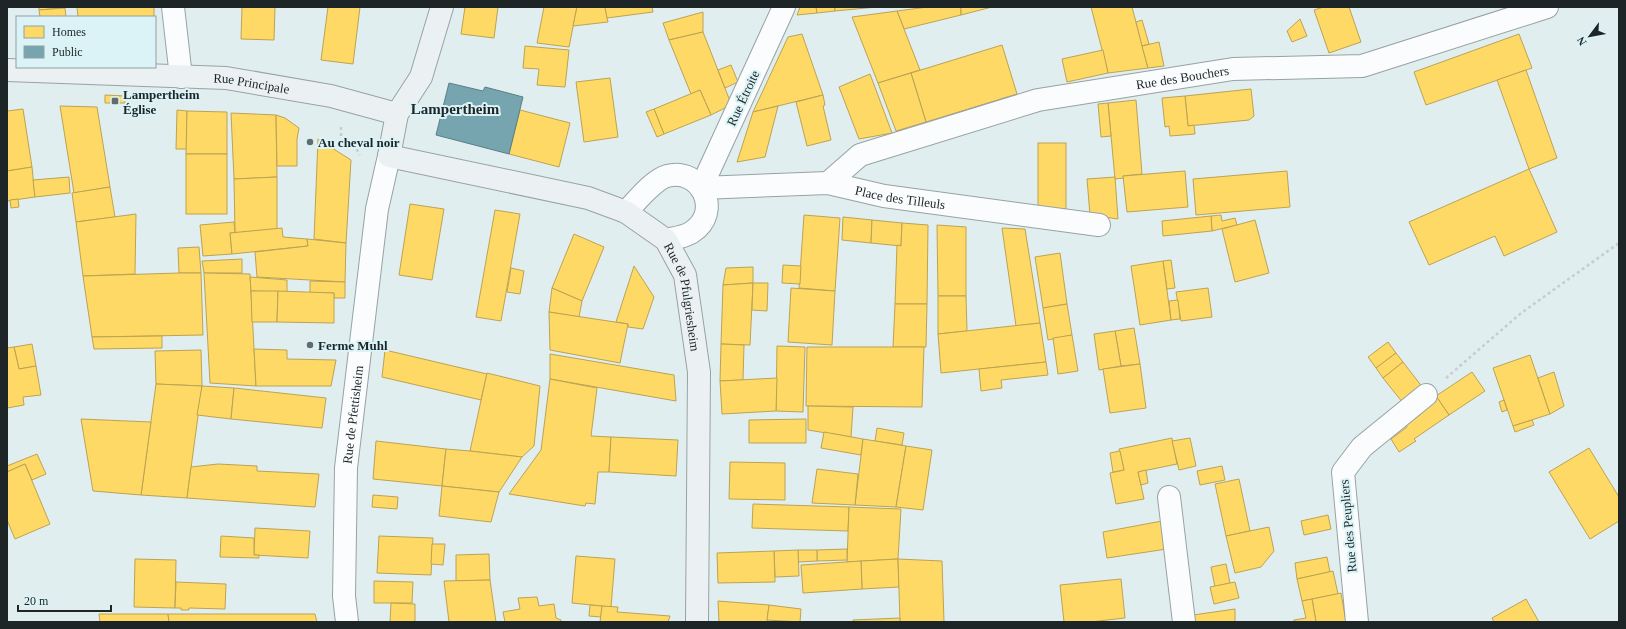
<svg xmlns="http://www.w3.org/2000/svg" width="1626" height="629" viewBox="0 0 1626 629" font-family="Georgia,serif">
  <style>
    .homes { fill: #ffd966; stroke: #bba353 }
    .public { fill: #76a5af; stroke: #5b7f86 }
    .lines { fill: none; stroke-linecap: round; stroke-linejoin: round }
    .street-casing { stroke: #98a2a3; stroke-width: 24 }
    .secondary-casing { stroke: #98a2a3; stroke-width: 24 }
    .path { stroke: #c7cdcd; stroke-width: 2.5; stroke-dasharray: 3 3; stroke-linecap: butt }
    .street { stroke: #fafcfd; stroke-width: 22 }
    .secondary { stroke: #ebf1f3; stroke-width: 22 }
    .poi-dot { fill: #626b6d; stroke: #dbf3f6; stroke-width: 1.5 }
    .labels { text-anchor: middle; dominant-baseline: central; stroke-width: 4; stroke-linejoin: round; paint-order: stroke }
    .street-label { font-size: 13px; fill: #1d2527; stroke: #dbf3f6 }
    .poi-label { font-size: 13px; font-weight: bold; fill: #1d2527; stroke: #dbf3f6; text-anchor: start }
    .quarter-label { font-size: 15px; font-weight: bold; fill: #1d2527; stroke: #dbf3f6 }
  </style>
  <rect width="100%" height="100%" fill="#e1eef0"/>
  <g class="homes">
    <path d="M 39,7 L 71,7 L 39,10 Z"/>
    <path d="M 77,7 L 154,7 L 154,17 L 78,17 Z"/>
    <path d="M 242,7 L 275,7 L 274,40 L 241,39 Z"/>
    <path d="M 328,7 L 360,7 L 353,64 L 321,60 Z"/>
    <path d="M 465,7 L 498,7 L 494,38 L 461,34 Z"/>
    <path d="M 544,7 L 577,7 L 569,47 L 537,43 Z"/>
    <path d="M 577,7 L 605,7 L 608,22 L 573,26 Z"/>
    <path d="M 605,7 L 652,7 L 653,12 L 607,18 Z"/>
    <path d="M 800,7 L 816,7 L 817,13 L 797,15 Z"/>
    <path d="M 816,7 L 835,7 L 835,11 L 817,13 Z"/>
    <path d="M 835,7 L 877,7 L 835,11 Z"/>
    <path d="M 928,7 L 961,7 L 961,15 L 904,29 L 897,11 Z"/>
    <path d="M 961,7 L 992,7 L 961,15 Z"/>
    <path d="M 1091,7 L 1132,7 L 1148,68 L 1108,73 Z"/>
    <path d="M 1324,7 L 1349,7 L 1361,42 L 1329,53 L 1314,10 Z"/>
    <path d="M 65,8 L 66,17 L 40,17 L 39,10 Z"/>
    <path d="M 897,11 L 920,70 L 878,83 L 852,17 Z"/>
    <path d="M 703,12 L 703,32 L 669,40 L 663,23 Z"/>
    <path d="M 1300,19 L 1307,36 L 1292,42 L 1287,31 Z"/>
    <path d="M 1142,20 L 1149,44 L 1142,46 L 1136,22 Z"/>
    <path d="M 703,32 L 730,101 L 725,108 L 711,115 L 700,90 L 691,94 L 669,40 Z"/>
    <path d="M 802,34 L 823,95 L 753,112 L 788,37 Z"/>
    <path d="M 1519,34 L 1532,68 L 1426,105 L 1414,72 Z"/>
    <path d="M 1159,42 L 1164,66 L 1148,68 L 1142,46 Z"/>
    <path d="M 1002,45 L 1017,94 L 926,122 L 911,73 Z"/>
    <path d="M 525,46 L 569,50 L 565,87 L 537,85 L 539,69 L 523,68 Z"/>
    <path d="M 1103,50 L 1108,73 L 1067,82 L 1062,59 Z"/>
    <path d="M 731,65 L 738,82 L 725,88 L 718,70 Z"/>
    <path d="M 1526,70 L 1557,158 L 1529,169 L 1497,80 Z"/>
    <path d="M 911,73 L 926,122 L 896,131 L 878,83 Z"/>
    <path d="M 870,74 L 892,133 L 859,139 L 839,87 Z"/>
    <path d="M 610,78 L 618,137 L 584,142 L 576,82 Z"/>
    <path d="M 1251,89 L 1254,116 L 1249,120 L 1188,126 L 1185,96 Z"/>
    <path d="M 700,90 L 711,115 L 664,134 L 654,109 Z"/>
    <path d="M 105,95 L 125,96 L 125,103 L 105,103 Z"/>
    <path d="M 823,95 L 825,105 L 823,106 L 831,140 L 807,146 L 796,102 Z"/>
    <path d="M 1185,96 L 1188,126 L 1194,125 L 1195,134 L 1170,136 L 1169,126 L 1165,127 L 1162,98 Z"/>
    <path d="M 1136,100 L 1142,174 L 1123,176 L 1124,178 L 1115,179 L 1108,103 Z"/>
    <path d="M 1108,103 L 1111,136 L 1101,137 L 1098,104 Z"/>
    <path d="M 60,106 L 97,107 L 110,187 L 74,193 Z"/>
    <path d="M 778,106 L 765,157 L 737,162 L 753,112 Z"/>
    <path d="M 23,109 L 32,167 L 7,171 L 7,111 Z"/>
    <path d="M 654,109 L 664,134 L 657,137 L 646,112 Z"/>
    <path d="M 177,110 L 187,111 L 187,149 L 176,149 Z"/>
    <path d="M 520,110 L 570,123 L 559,167 L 509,154 Z"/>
    <path d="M 187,111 L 227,112 L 227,154 L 186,154 Z"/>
    <path d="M 231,113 L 276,115 L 277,177 L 234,179 Z"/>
    <path d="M 276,115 L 285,118 L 299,128 L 297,139 L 297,166 L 277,166 Z"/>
    <path d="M 318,139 L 351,160 L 346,243 L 314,239 Z"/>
    <rect x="1038" y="143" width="28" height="66"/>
    <rect x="186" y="154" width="41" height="60"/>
    <path d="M 32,167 L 35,197 L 7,201 L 7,171 Z"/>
    <path d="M 1529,169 L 1557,232 L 1504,256 L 1495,236 L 1429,265 L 1409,222 Z"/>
    <path d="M 1185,171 L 1188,207 L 1127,212 L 1123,176 Z"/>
    <path d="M 1287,171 L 1290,207 L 1196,215 L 1193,179 Z"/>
    <path d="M 69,177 L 70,193 L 35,197 L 33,180 Z"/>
    <path d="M 277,177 L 277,229 L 235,233 L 234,179 Z"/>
    <path d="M 1115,177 L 1118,219 L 1090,215 L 1087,179 Z"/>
    <path d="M 110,187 L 115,217 L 76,222 L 72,193 Z"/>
    <path d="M 18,199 L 19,207 L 11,208 L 10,200 Z"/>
    <path d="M 410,204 L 444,209 L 432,280 L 399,275 Z"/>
    <path d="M 495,210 L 520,214 L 501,321 L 476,317 Z"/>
    <path d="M 136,214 L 135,274 L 83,276 L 76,222 Z"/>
    <path d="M 804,215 L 840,218 L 835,291 L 799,288 Z"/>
    <path d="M 1221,215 L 1222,221 L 1235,218 L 1237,225 L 1212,231 L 1211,216 Z"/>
    <path d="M 1211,216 L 1212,231 L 1163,236 L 1162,221 Z"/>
    <path d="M 843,217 L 872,220 L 871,243 L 842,240 Z"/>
    <path d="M 872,220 L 902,223 L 901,246 L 871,243 Z"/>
    <path d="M 1255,220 L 1269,273 L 1235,282 L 1222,229 Z"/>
    <path d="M 234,222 L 235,233 L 230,233 L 232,254 L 203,256 L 200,225 Z"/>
    <path d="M 902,223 L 928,225 L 927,304 L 895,304 L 897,245 L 901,246 Z"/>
    <path d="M 937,225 L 966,227 L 966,296 L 938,296 Z"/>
    <path d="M 282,228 L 283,237 L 307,239 L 308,246 L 232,254 L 230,233 Z"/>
    <path d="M 1002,228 L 1025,229 L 1040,323 L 1016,326 Z"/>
    <path d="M 574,234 L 604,247 L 582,301 L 552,288 Z"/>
    <path d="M 307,239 L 346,243 L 345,282 L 257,277 L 255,252 L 308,246 Z"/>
    <path d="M 199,247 L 201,273 L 179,273 L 178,248 Z"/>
    <path d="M 1060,253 L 1067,304 L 1043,308 L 1035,257 Z"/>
    <path d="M 242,259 L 242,273 L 204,273 L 202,261 Z"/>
    <path d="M 1171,260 L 1175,288 L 1167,289 L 1163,261 Z"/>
    <path d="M 1163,261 L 1171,320 L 1140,325 L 1131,266 Z"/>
    <path d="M 783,265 L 801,266 L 800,284 L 782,283 Z"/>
    <path d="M 634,266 L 654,297 L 643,329 L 628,327 L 628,324 L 616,322 Z"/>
    <path d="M 753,267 L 753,283 L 723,285 L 726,268 Z"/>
    <path d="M 511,268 L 524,271 L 520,294 L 507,292 Z"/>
    <path d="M 179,273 L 201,273 L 203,335 L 92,337 L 83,276 Z"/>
    <path d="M 204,273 L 250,274 L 256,386 L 210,383 Z"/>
    <path d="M 250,277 L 287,280 L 287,292 L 251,291 Z"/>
    <path d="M 310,281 L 345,282 L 345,298 L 334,298 L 334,293 L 310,293 Z"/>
    <path d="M 753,283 L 750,345 L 721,344 L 723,285 Z"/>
    <path d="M 753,283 L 768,283 L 767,311 L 752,310 Z"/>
    <path d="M 552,288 L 582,301 L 579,317 L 549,312 Z"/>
    <path d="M 791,288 L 835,291 L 832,345 L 788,342 Z"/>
    <path d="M 1208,288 L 1212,317 L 1181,321 L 1176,292 Z"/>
    <path d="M 251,291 L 278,291 L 277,322 L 252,322 Z"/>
    <path d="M 278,291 L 334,293 L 334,323 L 277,322 Z"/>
    <path d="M 938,296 L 966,296 L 967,331 L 938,334 Z"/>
    <path d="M 1178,300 L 1180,319 L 1171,320 L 1169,301 Z"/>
    <path d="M 895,304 L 927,304 L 926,347 L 893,347 Z"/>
    <path d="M 1067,304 L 1072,335 L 1048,340 L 1043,308 Z"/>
    <path d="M 549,312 L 628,324 L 620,363 L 550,350 Z"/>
    <path d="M 1040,323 L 1046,362 L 941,373 L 938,334 Z"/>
    <path d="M 1134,328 L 1140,364 L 1121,366 L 1115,331 Z"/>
    <path d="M 1115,331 L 1121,366 L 1099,370 L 1094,334 Z"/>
    <path d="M 1072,335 L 1078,371 L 1058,374 L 1053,338 Z"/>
    <path d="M 162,336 L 162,348 L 94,349 L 92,337 Z"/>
    <path d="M 1388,342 L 1396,353 L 1376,368 L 1368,357 Z"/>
    <path d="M 32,344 L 36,366 L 19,369 L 14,347 Z"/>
    <path d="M 721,344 L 744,345 L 743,380 L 720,381 Z"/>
    <path d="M 777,346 L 805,347 L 803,412 L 776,411 Z"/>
    <path d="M 14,347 L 19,369 L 36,366 L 41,395 L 23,397 L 24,405 L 7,408 L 7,348 Z"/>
    <path d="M 807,347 L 924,347 L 922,407 L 806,406 Z"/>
    <path d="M 254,349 L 287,350 L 287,359 L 336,360 L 331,386 L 256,386 Z"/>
    <path d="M 201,350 L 202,386 L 156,384 L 155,351 Z"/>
    <path d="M 385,350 L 487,374 L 481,400 L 382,377 Z"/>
    <path d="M 1396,353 L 1403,362 L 1383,378 L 1376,368 Z"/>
    <path d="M 550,354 L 674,375 L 676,401 L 550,379 Z"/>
    <path d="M 1530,355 L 1550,414 L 1513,426 L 1493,368 Z"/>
    <path d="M 1046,362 L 1048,375 L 1001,380 L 1002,388 L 981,391 L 979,369 Z"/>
    <path d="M 1403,362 L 1423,388 L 1403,403 L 1383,378 Z"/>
    <path d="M 1140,364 L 1146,408 L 1110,413 L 1103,369 Z"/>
    <path d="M 1472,372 L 1485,391 L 1449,415 L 1436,396 Z"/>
    <path d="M 1554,372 L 1564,406 L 1550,414 L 1538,378 Z"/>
    <path d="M 487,373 L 540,386 L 534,446 L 522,457 L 470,451 Z"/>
    <path d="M 777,378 L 776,411 L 722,414 L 720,381 Z"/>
    <path d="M 550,379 L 597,388 L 591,436 L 611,437 L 609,472 L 598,472 L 595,504 L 586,503 L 585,506 L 509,494 L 541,450 Z"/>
    <path d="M 156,384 L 202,386 L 187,498 L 141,495 Z"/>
    <path d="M 202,386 L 234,388 L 231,419 L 197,415 Z"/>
    <path d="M 234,388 L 326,398 L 322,428 L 231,419 Z"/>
    <path d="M 1436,396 L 1449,415 L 1414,439 L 1416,441 L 1399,452 L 1391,439 L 1407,427 L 1406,425 L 1421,414 L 1417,410 Z"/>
    <path d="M 1504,400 L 1507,410 L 1502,412 L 1499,402 Z"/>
    <path d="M 808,406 L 853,407 L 851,437 L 808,430 Z"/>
    <path d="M 81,419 L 151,422 L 141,495 L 93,491 Z"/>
    <path d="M 806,419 L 806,443 L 749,443 L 749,420 Z"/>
    <path d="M 1532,420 L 1534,425 L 1515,432 L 1513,426 Z"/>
    <path d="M 877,428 L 904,433 L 902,445 L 875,441 Z"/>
    <path d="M 824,432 L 863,439 L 861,455 L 821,448 Z"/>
    <path d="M 611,437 L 678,440 L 676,476 L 609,472 Z"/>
    <path d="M 1172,438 L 1177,464 L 1138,472 L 1144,499 L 1116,504 L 1110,473 L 1124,470 L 1119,449 Z"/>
    <path d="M 1190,438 L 1196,466 L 1179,470 L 1172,441 Z"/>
    <path d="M 863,439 L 906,446 L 896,507 L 855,505 Z"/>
    <path d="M 376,441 L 446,449 L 442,486 L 373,479 Z"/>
    <path d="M 906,446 L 932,450 L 923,510 L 896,507 Z"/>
    <path d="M 1589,448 L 1619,497 L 1619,521 L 1590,539 L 1549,472 Z"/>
    <path d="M 446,449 L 470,451 L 522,457 L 499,492 L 442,486 Z"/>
    <path d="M 1120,451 L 1124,470 L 1113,472 L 1110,453 Z"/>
    <path d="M 37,454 L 46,474 L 32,480 L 25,464 L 7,472 L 7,466 Z"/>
    <path d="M 730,462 L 785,463 L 785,500 L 729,499 Z"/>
    <path d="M 25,464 L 50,524 L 15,539 L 7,520 L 7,472 Z"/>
    <path d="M 218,464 L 257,466 L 257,471 L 319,474 L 315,507 L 187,498 L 191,467 Z"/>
    <path d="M 1222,466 L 1225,480 L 1200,485 L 1197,471 Z"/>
    <path d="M 817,469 L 858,474 L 855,505 L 812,503 Z"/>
    <path d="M 1146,470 L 1148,483 L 1141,485 L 1138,472 Z"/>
    <path d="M 1239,479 L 1250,531 L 1226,536 L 1215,484 Z"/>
    <path d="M 442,486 L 499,492 L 491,522 L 439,516 Z"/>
    <path d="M 373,495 L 398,497 L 397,509 L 372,507 Z"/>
    <path d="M 753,504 L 849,507 L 848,531 L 752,528 Z"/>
    <path d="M 849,507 L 901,509 L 898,559 L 847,562 Z"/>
    <path d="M 1328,515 L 1331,529 L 1304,535 L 1301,521 Z"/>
    <path d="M 1162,521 L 1167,549 L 1107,558 L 1103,532 Z"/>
    <path d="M 1269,527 L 1274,551 L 1261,567 L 1235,573 L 1226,536 Z"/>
    <path d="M 255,528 L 310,531 L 308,558 L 254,555 Z"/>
    <path d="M 221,536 L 254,538 L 254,555 L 259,555 L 259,558 L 220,557 Z"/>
    <path d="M 379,536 L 433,538 L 431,575 L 377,573 Z"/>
    <path d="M 432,544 L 445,544 L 443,565 L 431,564 Z"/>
    <path d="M 847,549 L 847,560 L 817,561 L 817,550 Z"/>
    <path d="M 798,550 L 817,550 L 817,561 L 798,562 Z"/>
    <path d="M 798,550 L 799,576 L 775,577 L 774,551 Z"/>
    <path d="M 774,551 L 775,582 L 718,583 L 717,553 Z"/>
    <path d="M 489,554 L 490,580 L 456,581 L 456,555 Z"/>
    <path d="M 576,556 L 615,559 L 611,607 L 572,603 Z"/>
    <path d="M 1327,557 L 1330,572 L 1297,579 L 1295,563 Z"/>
    <path d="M 135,559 L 176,560 L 175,608 L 134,607 Z"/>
    <path d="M 898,559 L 899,587 L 862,589 L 861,561 Z"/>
    <path d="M 898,559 L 942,561 L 944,622 L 900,622 Z"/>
    <path d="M 861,561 L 862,589 L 803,593 L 801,565 Z"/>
    <path d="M 1226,564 L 1230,583 L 1215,587 L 1211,567 Z"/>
    <path d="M 1333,571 L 1338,594 L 1302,601 L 1297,579 Z"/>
    <path d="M 1121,579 L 1125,618 L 1090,622 L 1064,622 L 1060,585 Z"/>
    <path d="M 490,580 L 496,622 L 449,622 L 444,581 Z"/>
    <path d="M 374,581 L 413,582 L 412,603 L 374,603 Z"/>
    <path d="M 176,582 L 226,584 L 225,609 L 189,608 L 189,610 L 181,610 L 181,608 L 175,608 Z"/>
    <path d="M 1235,582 L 1239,598 L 1214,604 L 1210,587 Z"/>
    <path d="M 1341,593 L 1346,622 L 1316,622 L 1312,599 Z"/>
    <path d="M 537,597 L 539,606 L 554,604 L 556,618 L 561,620 L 561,622 L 505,622 L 503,612 L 520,609 L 518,598 Z"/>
    <path d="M 1312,599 L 1316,622 L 1294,622 L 1294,620 L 1306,618 L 1302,601 Z"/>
    <path d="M 1526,599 L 1539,622 L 1494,622 L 1492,618 Z"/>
    <path d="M 718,601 L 769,605 L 767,622 L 719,622 Z"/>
    <path d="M 391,603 L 415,604 L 415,622 L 390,622 Z"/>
    <path d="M 590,605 L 602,606 L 601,617 L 589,616 Z"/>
    <path d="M 769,605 L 801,609 L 800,622 L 767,620 Z"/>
    <path d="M 602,606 L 618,607 L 617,612 L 670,616 L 668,622 L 600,622 Z"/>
    <path d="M 1235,609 L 1235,622 L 1193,622 L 1193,615 Z"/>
    <path d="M 99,614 L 168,614 L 169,622 L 100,622 Z"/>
    <path d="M 168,614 L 315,614 L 317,622 L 169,622 Z"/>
    <path d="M 900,618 L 900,622 L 853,622 L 853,620 Z"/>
  </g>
  <path class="public" d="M 449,83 L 483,91 L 485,87 L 523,97 L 509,154 L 436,135 Z"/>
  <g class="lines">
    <g class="street-casing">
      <g id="street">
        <path d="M 173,7 L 181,77"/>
        <path id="s1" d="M 784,7 L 701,188 L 828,183 L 884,196 L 1099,225"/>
        <path id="s2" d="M 828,183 L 860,155 L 1038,100 L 1233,69 L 1362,66 L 1547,7"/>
        <path d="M 626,212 C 636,202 653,180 667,176 C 701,167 723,212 692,232 C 685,237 674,238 666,240"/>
        <path d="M 1169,497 L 1184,622"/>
        <path id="s3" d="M 347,622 L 344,596 L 346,468 L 377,209 L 389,156"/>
        <path d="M 1357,622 L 1343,472 L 1362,447 L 1426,395"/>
      </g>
    </g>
    <g class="secondary-casing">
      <g id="secondary">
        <path id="s4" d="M 442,7 L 421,77 L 397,114 L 389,156 L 588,198 L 626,212 L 666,240 L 685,275 L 699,372 L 697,622"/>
        <path id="s5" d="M 7,70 L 226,78 L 331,96 L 397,114"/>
      </g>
    </g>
    <g class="path">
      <path d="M 341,127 L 341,136 L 353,143 L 360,155"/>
      <path d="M 1446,378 L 1520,314 L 1619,243"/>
    </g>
    <use href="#street" class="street"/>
    <use href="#secondary" class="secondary"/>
  </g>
  <g class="poi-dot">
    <rect x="111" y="97" width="8" height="8" rx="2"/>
    <circle cx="310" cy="142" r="4"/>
    <circle cx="310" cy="345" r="4"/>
  </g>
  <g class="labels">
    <g class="street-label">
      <text stroke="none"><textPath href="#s2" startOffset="375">Rue des Bouchers</textPath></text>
      <text stroke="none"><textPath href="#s5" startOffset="245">Rue Principale</textPath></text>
      <text transform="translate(743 98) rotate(-65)">Rue Étroite</text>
      <text stroke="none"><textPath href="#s1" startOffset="400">Place des Tilleuls</textPath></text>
      <text stroke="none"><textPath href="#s4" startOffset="513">Rue de Pfulgriesheim</textPath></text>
      <text stroke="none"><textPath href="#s3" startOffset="208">Rue de Pfettisheim</textPath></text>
      <text transform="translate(1348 526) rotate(-95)">Rue des Peupliers</text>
    </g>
    <g class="poi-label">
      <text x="123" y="94">Lampertheim<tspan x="123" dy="15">Église</tspan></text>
      <text x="318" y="142">Au cheval noir</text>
      <text x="318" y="345">Ferme Muhl</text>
    </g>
    <g class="quarter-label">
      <text x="455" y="109">Lampertheim</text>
    </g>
  </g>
  <rect width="1626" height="629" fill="none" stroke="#1d2527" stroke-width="16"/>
  <rect x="16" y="16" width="140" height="52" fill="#dbf3f6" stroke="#8fa1a3"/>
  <rect x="24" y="26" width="20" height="12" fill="#ffd966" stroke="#8fa1a3"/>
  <text x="52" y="36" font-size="12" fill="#1d2527">Homes</text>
  <rect x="24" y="46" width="20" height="12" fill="#76a5af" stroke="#8fa1a3"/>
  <text x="52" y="56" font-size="12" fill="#1d2527">Public</text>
  <g transform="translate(1590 36) rotate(238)" stroke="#dbf3f6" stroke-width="3" paint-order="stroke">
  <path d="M0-3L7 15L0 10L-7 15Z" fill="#1d2527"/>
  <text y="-6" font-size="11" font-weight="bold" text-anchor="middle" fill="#1d2527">N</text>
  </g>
  <path d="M18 605v6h93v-6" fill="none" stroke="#1d2527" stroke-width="2"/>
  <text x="24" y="605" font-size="12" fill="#1d2527" stroke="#dbf3f6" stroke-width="3" paint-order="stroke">20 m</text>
</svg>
